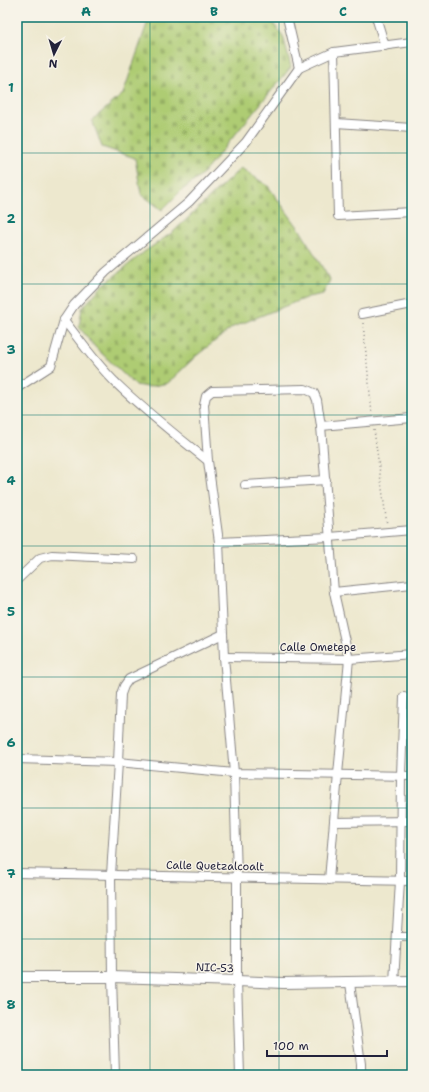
<svg xmlns="http://www.w3.org/2000/svg" width="429" height="1092" viewBox="0 0 429 1092" font-family="'Shantell Sans',sans-serif">
  <style>
    .cemetery { fill: url(#cemetery-stones); stroke: #687757 }
    .lines { fill: none; stroke-linecap: round; stroke-linejoin: round }
    .minor-casing { stroke: #888584; stroke-width: 10 }
    .major-casing { stroke: #888584; stroke-width: 12 }
    .path { stroke: #888584; stroke-width: 1.5; stroke-dasharray: 1 3; stroke-linecap: butt }
    .minor { stroke: #fff; stroke-width: 8 }
    .major { stroke: #fff; stroke-width: 10 }
    .grid { fill: none; stroke: #0f766e; stroke-width: 1; stroke-opacity: 0.55 }
    .labels { text-anchor: middle; dominant-baseline: central; stroke-width: 3; stroke-linejoin: round; paint-order: stroke }
    .street-label { font-size: 11px; fill: #22223b; stroke: #f7f3e8 }
    .neatline { fill: none; stroke: #0f766e; stroke-width: 1.5 }
    .grid-label { font-size: 13px; text-anchor: middle; font-weight: bold; fill: #0f766e }
  </style>
  <defs>
    <pattern id="cemetery-stones" width="16" height="16" patternUnits="userSpaceOnUse"><rect width="16" height="16" fill="#aecc73"/><path d="M2 7V4a2 2 0 0 1 4 0v3zM10 15v-3a2 2 0 0 1 4 0v3z" fill="#95af64"/></pattern>
  </defs>
  <rect width="100%" height="100%" fill="#f7f3e8"/>
  <filter id="ink" filterUnits="userSpaceOnUse"><feTurbulence type="fractalNoise" baseFrequency=".025" numOctaves="2"/><feDisplacementMap in="SourceGraphic" scale="8" xChannelSelector="R" yChannelSelector="G"/><feConvolveMatrix kernelMatrix="1 2 1 2 8 2 1 2 1" color-interpolation-filters="sRGB"/></filter>
  <filter id="wash" filterUnits="userSpaceOnUse"><feTurbulence type="fractalNoise" baseFrequency=".012" numOctaves="4" result="noise"/><feDisplacementMap in="SourceGraphic" scale="16" xChannelSelector="R" yChannelSelector="G"/><feGaussianBlur stdDeviation="0.9" result="paint"/><feColorMatrix in="noise" values="0 0 0 0 0 0 0 0 0 0 0 0 0 0 0 0 0 1.4 0 .05"/><feComposite in="paint" operator="in"/></filter>
  <g filter="url(#wash)">
    <rect width="100%" height="100%" fill="#ede8ce"/>
    <g class="cemetery">
      <path d="M 151,17 L 268,17 L 283,36 L 291,67 L 201,176 L 182,190 L 162,210 L 141,194 L 135,158 L 102,147 L 92,120 L 123,94 L 148,21 Z"/>
      <path d="M 241,168 L 268,186 L 300,230 L 330,280 L 323,294 L 308,297 L 233,327 L 196,356 L 168,383 L 148,387 L 135,385 L 95,347 L 79,327 L 82,308 L 102,286 L 144,252 L 173,232 Z"/>
    </g>
  </g>
  <g filter="url(#ink)">
    <g class="lines">
      <g class="minor-casing">
        <g id="minor">
          <path d="M 287,17 L 299,68"/>
          <path d="M 376,17 L 385,46"/>
          <path d="M 334,52 L 338,216 L 412,212"/>
          <path d="M 336,123 L 412,128"/>
          <path d="M 362,314 L 412,304"/>
          <path d="M 64,320 C 81,342 97,365 117,384 C 146,412 177,436 208,461"/>
          <path d="M 17,388 L 51,366 L 64,320 L 74,305 L 106,272 L 189,202 L 246,142 L 299,68 L 334,52 L 412,42"/>
          <path d="M 321,426 L 412,418"/>
          <path d="M 245,485 L 326,480"/>
          <path d="M 219,542 L 330,537 L 412,530"/>
          <path d="M 17,580 L 40,558 L 52,555 L 134,559"/>
          <path d="M 334,592 L 412,584"/>
          <path d="M 224,657 L 349,659 L 412,654"/>
          <path d="M 17,759 L 118,762 L 234,773 L 412,776"/>
          <path d="M 334,822 L 412,821"/>
          <path d="M 17,873 L 412,881"/>
          <path d="M 397,937 L 412,937"/>
          <path d="M 394,982 L 400,881 L 401,775 L 404,697"/>
          <path d="M 350,983 L 361,1064 L 361,1075"/>
          <path d="M 115,1075 L 112,977 L 111,875 L 118,762 L 121,694 L 124,686 L 129,679 L 223,634"/>
          <path d="M 240,1075 L 237,981 L 237,878 L 234,773 L 224,657 L 219,542 L 208,461 L 204,405 L 206,396 L 212,391 L 305,389 L 314,393 L 317,400 L 321,426 L 334,592 L 349,659 L 338,774 L 329,880"/>
        </g>
      </g>
      <g class="major-casing">
        <path id="major" d="M 17,977 L 112,977 L 237,981 L 283,983 L 412,981"/>
      </g>
      <g class="path">
        <path d="M 363,323 L 372,414"/>
        <path d="M 374,430 L 387,525"/>
      </g>
      <use href="#minor" class="minor"/>
      <use href="#major" class="major"/>
    </g>
  </g>
  <path class="grid" d="M 150,17 L 150,1075M 279,17 L 279,1075M 17,153 L 412,153M 17,284 L 412,284M 17,415 L 412,415M 17,546 L 412,546M 17,677 L 412,677M 17,808 L 412,808M 17,939 L 412,939"/>
  <g class="labels">
    <g class="street-label">
      <text x="318" y="647">Calle Ometepe</text>
      <text transform="translate(215 866) rotate(1)">Calle Quetzalcoalt</text>
      <text transform="translate(215 968) rotate(2)">NIC-53</text>
    </g>
  </g>
  <rect width="429" height="1092" fill="none" stroke="#f7f3e8" stroke-width="44"/>
  <g transform="translate(54 54) rotate(185)" stroke="#f7f3e8" stroke-width="3" paint-order="stroke">
  <path d="M0-3L7 15L0 10L-7 15Z" fill="#22223b"/>
  <text y="-6" font-size="11" font-weight="bold" text-anchor="middle" fill="#22223b">N</text>
  </g>
  <path d="M267 1050v6h120v-6" fill="none" stroke="#22223b" stroke-width="2"/>
  <text x="273" y="1050" font-size="12" fill="#22223b" stroke="#f7f3e8" stroke-width="3" paint-order="stroke">100 m</text>
  <rect x="22" y="22" width="385" height="1048" class="neatline"/>
  <g class="grid-label">
    <text x="86" y="16">A</text>
    <text x="214" y="16">B</text>
    <text x="343" y="16">C</text>
    <text x="11" y="92">1</text>
    <text x="11" y="223">2</text>
    <text x="11" y="354">3</text>
    <text x="11" y="485">4</text>
    <text x="11" y="616">5</text>
    <text x="11" y="747">6</text>
    <text x="11" y="878">7</text>
    <text x="11" y="1009">8</text>
  </g>
</svg>
